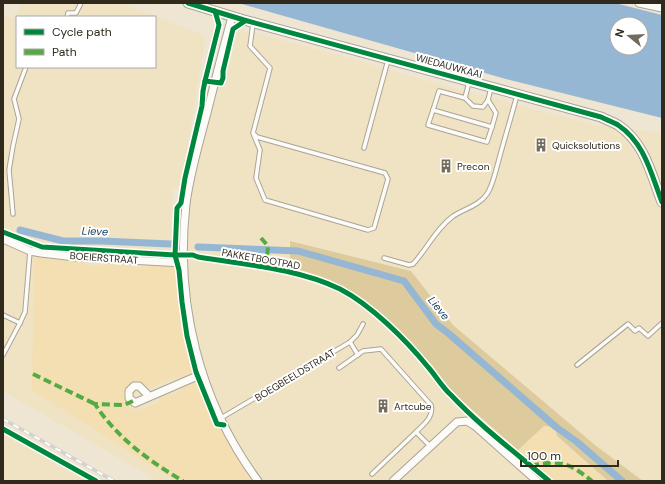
<svg xmlns="http://www.w3.org/2000/svg" width="665" height="484" viewBox="0 0 665 484" font-family="'DM Sans',sans-serif">
  <style>
    .built { fill: #f0e3c3; fill-rule: evenodd }
    .green { fill: #f3dfb2 }
    .forest { fill: #ddca9d }
    .water { fill: #95b7d4; fill-rule: evenodd }
    .lines { fill: none; stroke-linecap: round; stroke-linejoin: round }
    .canal { stroke: #95b7d4; stroke-width: 7 }
    .service-casing { stroke: #aaa496; stroke-width: 5.5 }
    .minor-casing { stroke: #aaa496; stroke-width: 9 }
    .secondary-casing { stroke: #aaa496; stroke-width: 11 }
    .service { stroke: #fcfbf8; stroke-width: 3.5 }
    .minor { stroke: #fcfbf8; stroke-width: 7 }
    .secondary { stroke: #fcfbf8; stroke-width: 9 }
    .rail-casing { stroke: #d4d2cd; stroke-width: 3.5 }
    .rail { stroke: #fff; stroke-width: 2; stroke-dasharray: 6; stroke-linecap: butt }
    .quiet { stroke: #54ab43; stroke-width: 4; stroke-dasharray: 8 4; stroke-linecap: butt }
    .cycleway-casing { stroke: #fff; stroke-width: 8 }
    .cycleway { stroke: #00873e; stroke-width: 5 }
    .labels { text-anchor: middle; dominant-baseline: central; stroke-width: 4; stroke-linejoin: round; paint-order: stroke }
    .street-label { font-size: 10px; fill: #302a1d; stroke: #fff }
    .poi-label { font-size: 10px; fill: #302a1d; stroke: #fff; text-anchor: start }
    .water-label { font-size: 11px; font-style: italic; fill: #12395a; stroke: #fff }
  </style>
  <rect width="100%" height="100%" fill="#eee6d3"/>
  <g class="built">
    <path d="M 23,3 L 121,3 L 206,36 L 181,186 L 173,188 L 171,233 L 186,238 L 193,190 L 202,138 L 232,27 L 353,59 L 402,74 L 594,125 L 662,133 L 662,481 L 643,481 L 595,445 L 453,325 L 411,271 L 290,241 L 290,267 L 289,275 L 317,283 L 339,293 L 358,305 L 382,323 L 425,368 L 447,397 L 477,425 L 544,481 L 158,481 L 3,391 L 3,14 L 14,19 ZM 17,17 L 155,17 L 155,67 L 17,67 Z"/>
    <path d="M 3,434 L 17,441 L 90,481 L 3,481 Z"/>
  </g>
  <g class="green">
    <path d="M 37,257 L 56,260 L 84,261 L 85,265 L 105,266 L 106,262 L 135,264 L 136,267 L 147,268 L 148,265 L 173,266 C 181,277 178,293 180,306 C 183,327 189,349 194,370 L 192,373 L 179,379 L 177,376 L 151,388 L 145,386 L 138,380 C 120,386 124,396 131,410 L 138,407 L 140,411 L 160,402 L 158,396 L 170,391 L 171,395 L 182,390 L 181,386 L 195,381 L 199,382 L 215,426 L 220,427 L 251,481 L 176,481 L 32,390 L 34,260 Z"/>
    <path d="M 290,267 L 320,276 L 342,286 L 362,299 L 387,318 L 431,364 L 452,392 L 518,450 L 544,426 L 556,427 L 556,436 L 608,481 L 544,481 L 477,425 L 447,397 L 425,368 L 382,323 L 358,305 L 339,293 L 317,283 L 289,275 Z"/>
  </g>
  <path class="forest" d="M 290,241 L 411,271 L 453,325 L 595,445 L 643,481 L 608,481 L 557,436 L 555,427 L 544,426 L 518,450 L 452,392 L 431,364 L 387,318 L 362,299 L 342,286 L 320,276 L 290,267 Z"/>
  <path class="water" d="M 238,3 L 615,3 L 662,15 L 662,118 L 506,79 ZM 617,24 L 641,24 L 641,48 L 617,48 Z"/>
  <g class="lines">
    <g class="canal">
      <path d="M 20,230 L 63,241 L 102,241 L 171,244"/>
      <path d="M 198,247 L 298,251 L 404,281 L 436,324 L 448,333 L 556,427 L 577,442 L 622,481"/>
    </g>
    <g class="service-casing">
      <g id="service">
        <path d="M 67,17 L 68,13 L 76,13 L 81,3"/>
        <path d="M 469,82 L 465,98 L 439,91 L 433,110 L 492,127 L 496,113 L 488,100 L 491,88"/>
        <path d="M 465,98 L 473,106 L 483,107 L 488,100"/>
        <path d="M 433,110 L 428,125 L 487,142 L 492,127"/>
        <path d="M 253,133 L 257,137 L 385,173 L 388,179 L 374,228 L 368,230 L 265,200 L 256,178 L 260,150 L 253,133 L 270,68 L 250,46 L 253,24"/>
        <path d="M 364,148 L 388,60"/>
        <path d="M 13,214 L 9,170 L 13,146 L 19,119 L 14,99 L 26,67"/>
        <path d="M 384,258 L 409,265 L 413,264 C 427,249 435,230 452,217 C 463,209 479,206 487,194 C 493,185 495,173 498,163 C 504,140 511,118 517,95"/>
        <path d="M 3,315 L 20,323"/>
        <path d="M 350,342 L 358,355"/>
        <path d="M 3,355 L 20,323 L 25,312 L 30,251"/>
        <path d="M 577,365 L 628,324 L 635,331 L 639,328 L 648,336 L 662,323"/>
        <path d="M 339,368 L 363,351 L 381,349 L 431,405 C 434,417 424,424 416,432"/>
        <path d="M 221,418 L 350,342 L 357,335 L 363,324"/>
        <path d="M 372,474 L 416,432 L 430,446"/>
      </g>
    </g>
    <g class="minor-casing">
      <g id="minor">
        <path d="M 639,3 L 662,8"/>
        <path d="M 232,17 C 223,49 215,81 207,113 C 199,143 190,173 186,204 C 175,303 199,401 258,481"/>
        <path d="M 3,239 L 30,251 L 41,253 L 75,257 L 183,263"/>
        <path d="M 149,396 L 139,386 L 134,386 L 129,391 L 129,398 L 135,403 L 202,374"/>
        <path d="M 393,481 L 457,422 L 467,421 L 475,426 L 537,481"/>
      </g>
    </g>
    <g class="secondary-casing">
      <path id="secondary" d="M 188,3 L 244,20 L 601,117 C 607,120 613,122 618,125 C 645,143 651,174 662,202"/>
    </g>
    <use href="#service" class="service"/>
    <use href="#minor" class="minor"/>
    <use href="#secondary" class="secondary"/>
    <g class="rail-casing">
      <path id="rail" d="M 3,419 L 114,481"/>
    </g>
    <use href="#rail" class="rail"/>
    <g class="quiet">
      <path d="M 261,238 L 268,246 L 266,268"/>
      <path d="M 33,374 L 95,404"/>
      <path d="M 133,401 L 124,405 L 95,404 C 116,437 149,461 183,481"/>
      <path d="M 531,466 C 560,459 569,463 592,481"/>
    </g>
    <g class="cycleway-casing">
      <g id="cycleway">
        <path d="M 188,3 L 244,20 L 601,117 C 607,120 613,122 618,125 C 645,143 651,174 662,202"/>
        <path d="M 215,11 L 219,25 L 205,81 L 203,91 L 202,106 L 185,178 L 181,203 L 177,208 L 175,255 L 179,270 L 182,302 L 187,336 L 196,372 L 217,424 L 224,425"/>
        <path d="M 205,81 L 221,83 L 223,78 L 223,71 L 233,29 L 245,21"/>
        <path d="M 3,232 L 42,247 L 175,255 L 193,255 L 198,257 C 246,265 296,268 340,289 C 371,305 406,340 428,367 C 436,376 442,387 451,395 C 481,427 516,453 549,481"/>
        <path d="M 3,429 L 96,481"/>
      </g>
    </g>
    <use href="#cycleway" class="cycleway"/>
  </g>
  <defs>
    <g id="building-bare" transform="scale(1.08)"><path d="M-4-6H4V6H1V3H-1V6H-4ZM-2.5-4.3h1.7v1.8h-1.7ZM.8-4.3h1.7v1.8H.8ZM-2.5-1h1.7V.8h-1.7ZM.8-1h1.7V.8H.8Z" fill="#726c5d" stroke="#fff" stroke-width="2.5" paint-order="stroke"/></g>
  </defs>
  <g fill-rule="evenodd">
    <use href="#building-bare" x="541" y="145"/>
    <use href="#building-bare" x="446" y="166"/>
    <use href="#building-bare" x="383" y="406"/>
  </g>
  <g class="labels">
    <g class="street-label">
      <text transform="translate(449 66) rotate(15)">WIEDAUWKAAI</text>
      <text transform="translate(104 258) rotate(4)">BOEIERSTRAAT</text>
      <text transform="translate(261 259) rotate(10)">PAKKETBOOTPAD</text>
      <text transform="translate(295 375) rotate(-31)">BOEGBEELDSTRAAT</text>
    </g>
    <g class="poi-label">
      <text x="552" y="145">Quicksolutions</text>
      <text x="457" y="166">Precon</text>
      <text x="394" y="406">Artcube</text>
    </g>
    <g class="water-label">
      <text transform="translate(95 231) rotate(2)">Lieve</text>
      <text transform="translate(439 308) rotate(51)">Lieve</text>
    </g>
  </g>
  <rect width="665" height="484" fill="none" stroke="#302a1d" stroke-width="8"/>
  <rect x="16" y="16" width="140" height="52" fill="#ffffff" stroke="#acaaa5"/>
  <rect x="24" y="29" width="20" height="6" fill="#00873e" stroke="#acaaa5"/>
  <text x="52" y="36" font-size="12" fill="#302a1d">Cycle path</text>
  <rect x="24" y="49" width="20" height="6" fill="#54ab43" stroke="#acaaa5"/>
  <text x="52" y="56" font-size="12" fill="#302a1d">Path</text>
  <g transform="translate(629 36) rotate(288)"><circle r="19" fill="#ffffff" stroke="#acaaa5"/>
  <path d="M0-3L7 15L0 10L-7 15Z" fill="#726c5d"/>
  <text y="-6" font-size="11" font-weight="bold" text-anchor="middle" fill="#302a1d">N</text>
  </g>
  <path d="M521 460v6h97v-6" fill="none" stroke="#302a1d" stroke-width="2"/>
  <text x="527" y="460" font-size="12" fill="#302a1d" stroke="#ffffff" stroke-width="3" paint-order="stroke">100 m</text>
</svg>
